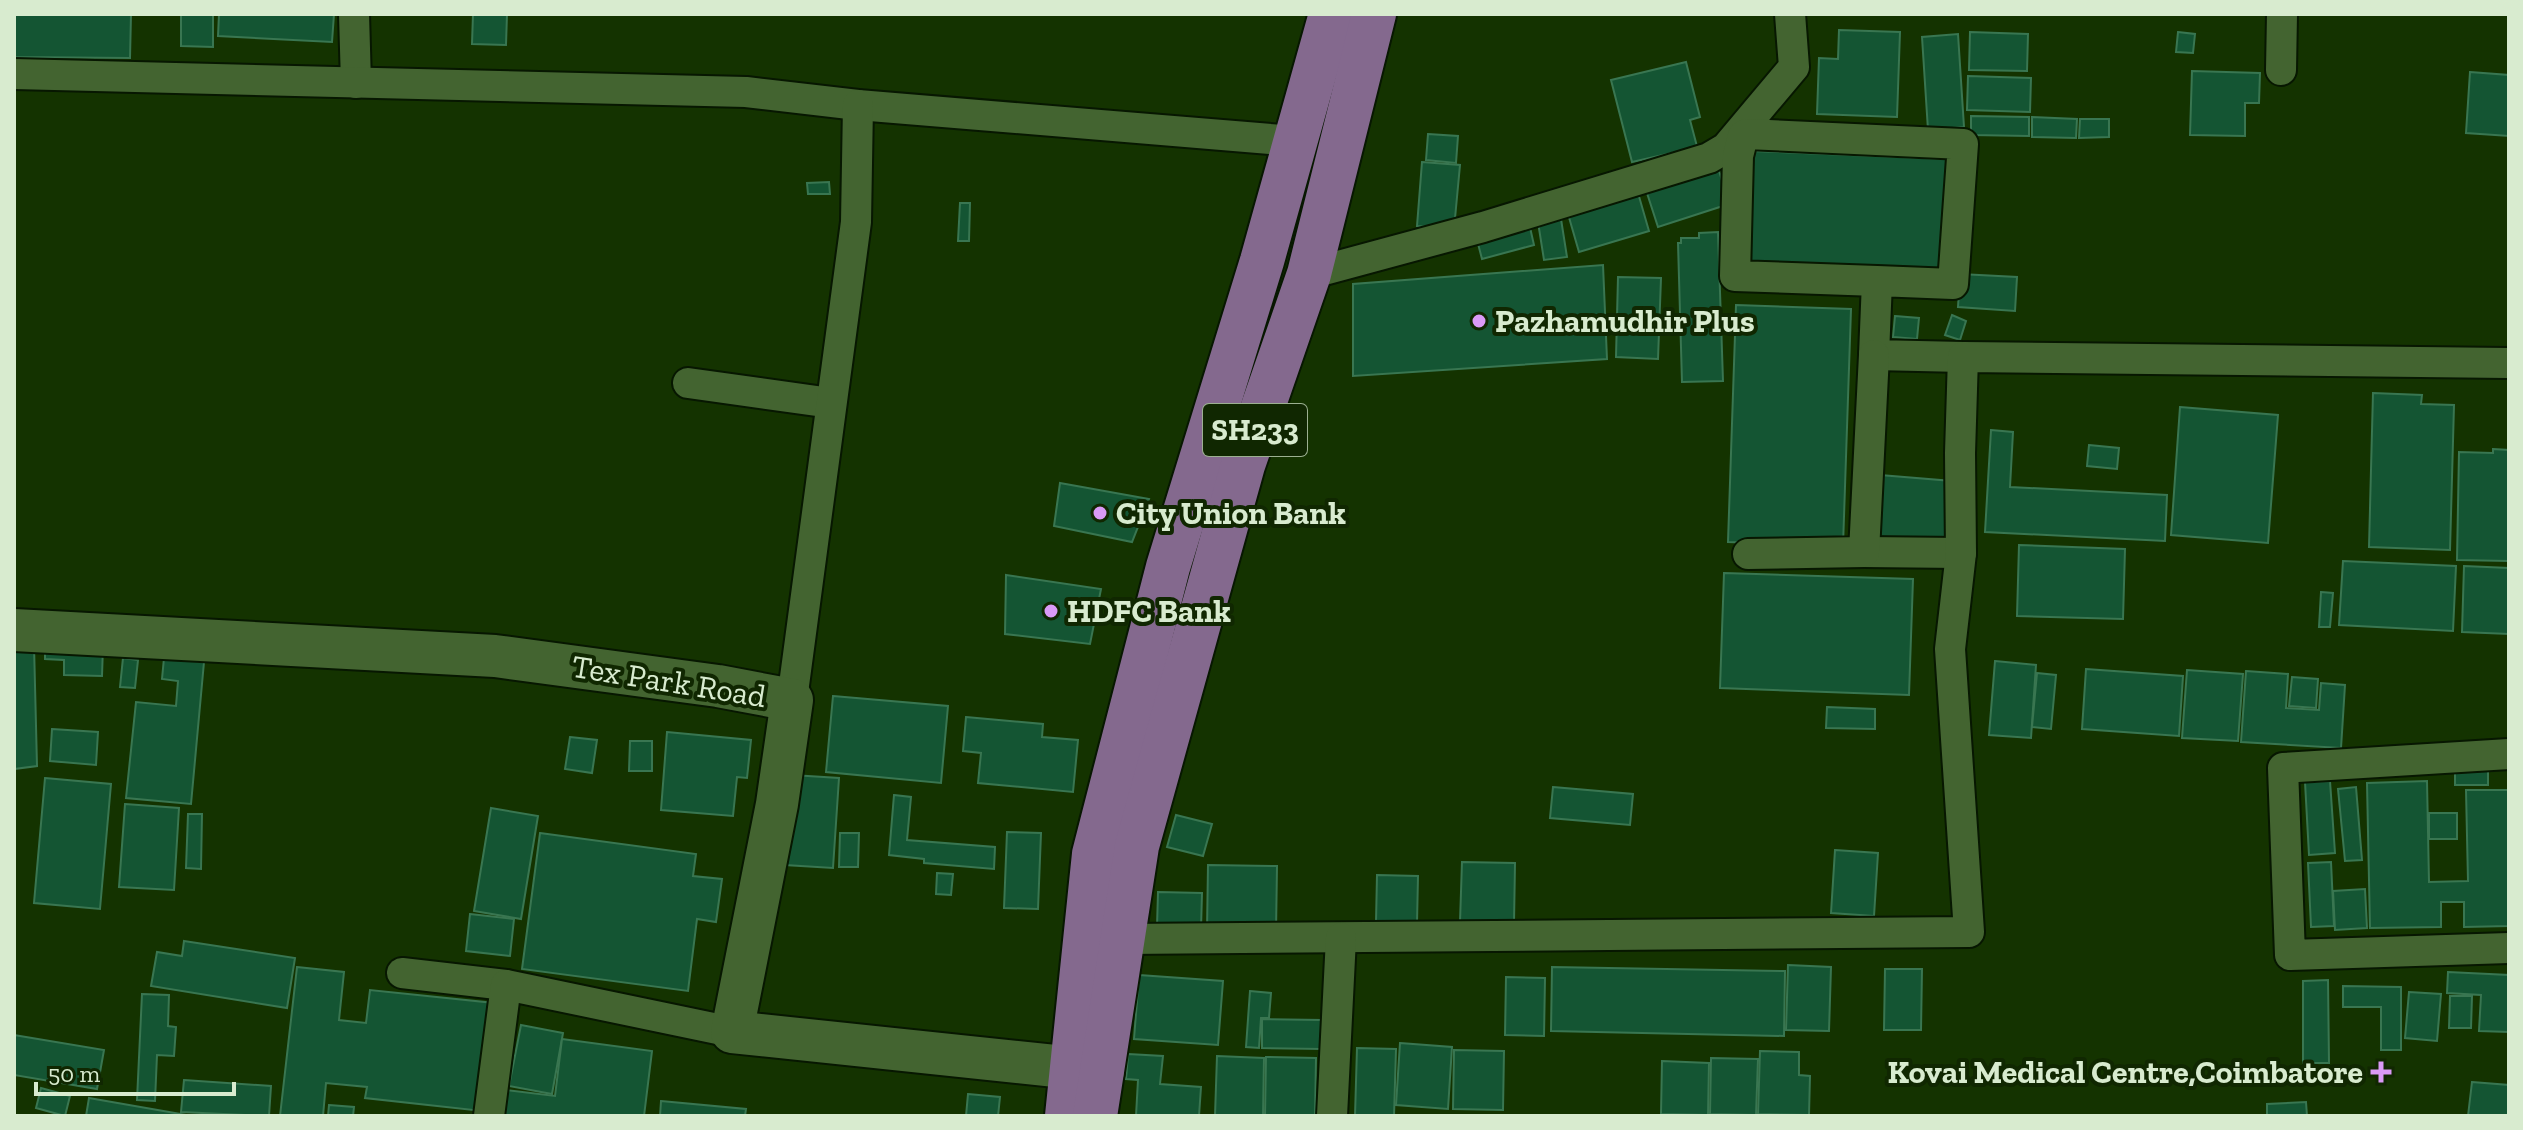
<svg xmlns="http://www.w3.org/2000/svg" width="2523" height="1130" viewBox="0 0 2523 1130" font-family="'Zilla Slab',serif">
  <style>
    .building { fill: #145533; stroke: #397651; stroke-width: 2 }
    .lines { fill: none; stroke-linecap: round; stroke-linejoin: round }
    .street-casing { stroke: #071701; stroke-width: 34 }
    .secondary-casing { stroke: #071701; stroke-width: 46 }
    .primary-casing { stroke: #071701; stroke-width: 48 }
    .street { stroke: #436430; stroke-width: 30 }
    .secondary { stroke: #436430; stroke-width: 42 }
    .primary { stroke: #84698e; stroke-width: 44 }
    .poi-dot { fill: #da9af6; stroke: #102701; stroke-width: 3 }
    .labels { text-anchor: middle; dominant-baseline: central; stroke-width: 8; stroke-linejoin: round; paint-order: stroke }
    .shield { fill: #102701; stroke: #9cb091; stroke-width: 2 }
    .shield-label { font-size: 30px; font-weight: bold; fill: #d8ebcf }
    .poi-label { font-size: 32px; font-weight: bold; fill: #d8ebcf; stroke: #102701; text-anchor: start }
    .street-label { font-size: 32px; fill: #d8ebcf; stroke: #102701 }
  </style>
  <rect width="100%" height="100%" fill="#143300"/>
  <g class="building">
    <path d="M 14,14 L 131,14 L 130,58 L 14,57 Z"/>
    <path d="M 181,14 L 213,14 L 213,47 L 181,46 Z"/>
    <path d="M 219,14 L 334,14 L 332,42 L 218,36 Z"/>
    <path d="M 473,14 L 507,14 L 506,45 L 472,44 Z"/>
    <path d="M 1839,30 L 1900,32 L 1897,117 L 1817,114 L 1819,58 L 1838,59 Z"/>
    <path d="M 1970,32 L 2028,34 L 2027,71 L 1969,70 Z"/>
    <path d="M 2178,32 L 2195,34 L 2193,53 L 2176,52 Z"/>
    <path d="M 1958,34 L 1964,127 L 1928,130 L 1922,37 Z"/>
    <path d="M 1686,62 L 1700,117 L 1690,120 L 1699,154 L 1674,160 L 1672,153 L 1632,162 L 1611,80 Z"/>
    <path d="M 2192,71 L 2260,73 L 2259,103 L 2245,103 L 2245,136 L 2190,135 Z"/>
    <path d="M 2470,72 L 2509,75 L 2509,136 L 2466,133 Z"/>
    <path d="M 1968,76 L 2031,78 L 2030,112 L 1967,110 Z"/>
    <path d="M 1971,116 L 2029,117 L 2029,136 L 1971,135 Z"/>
    <path d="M 2032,117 L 2077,119 L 2076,138 L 2032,137 Z"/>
    <path d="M 2080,119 L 2109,119 L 2109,137 L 2079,138 Z"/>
    <path d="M 1428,134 L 1458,136 L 1456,163 L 1426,160 Z"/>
    <path d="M 1753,151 L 1947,159 L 1941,274 L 1749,267 Z"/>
    <path d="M 1422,162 L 1460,165 L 1454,229 L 1417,226 Z"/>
    <path d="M 1717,164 L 1729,204 L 1658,227 L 1645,187 Z"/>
    <path d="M 829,182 L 830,194 L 808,194 L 807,183 Z"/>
    <path d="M 1636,186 L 1649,231 L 1579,252 L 1566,207 Z"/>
    <path d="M 960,203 L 970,203 L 969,241 L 958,241 Z"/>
    <path d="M 1561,219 L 1567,257 L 1544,260 L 1538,222 Z"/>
    <path d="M 1529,223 L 1534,245 L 1482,259 L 1476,236 Z"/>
    <path d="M 1718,232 L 1723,381 L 1682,382 L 1678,243 L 1681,243 L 1681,238 L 1699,238 L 1699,233 Z"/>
    <path d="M 1603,265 L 1607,359 L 1353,376 L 1353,284 Z"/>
    <path d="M 1960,274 L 2017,277 L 2015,311 L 1958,307 Z"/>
    <path d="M 1618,277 L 1661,278 L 1658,359 L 1616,357 Z"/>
    <path d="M 1736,305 L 1851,309 L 1843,546 L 1728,542 Z"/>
    <path d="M 1952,315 L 1966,321 L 1960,340 L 1945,335 Z"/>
    <path d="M 1895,316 L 1919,318 L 1917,339 L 1893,337 Z"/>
    <path d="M 2373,393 L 2422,395 L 2421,404 L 2454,405 L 2450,550 L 2369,547 Z"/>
    <path d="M 2180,407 L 2278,415 L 2268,543 L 2171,535 Z"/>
    <path d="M 1991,430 L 2013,432 L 2010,487 L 2167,495 L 2165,541 L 1985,532 Z"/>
    <path d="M 2089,445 L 2119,448 L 2117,469 L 2087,466 Z"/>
    <path d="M 2493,449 L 2509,450 L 2509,561 L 2457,560 L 2459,452 L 2493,453 Z"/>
    <path d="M 1880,475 L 1952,481 L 1947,543 L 1875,537 Z"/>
    <path d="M 1060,483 L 1149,499 L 1132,542 L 1054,526 Z"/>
    <path d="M 2019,545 L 2125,549 L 2123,619 L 2017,616 Z"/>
    <path d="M 2343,561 L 2456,566 L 2453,631 L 2339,625 Z"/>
    <path d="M 2464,566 L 2509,568 L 2509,634 L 2462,632 Z"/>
    <path d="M 1724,573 L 1913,579 L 1909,695 L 1720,688 Z"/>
    <path d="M 1006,575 L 1101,589 L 1090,644 L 1005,634 Z"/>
    <path d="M 2321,592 L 2333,593 L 2330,627 L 2319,627 Z"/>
    <path d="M 45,644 L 103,646 L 102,676 L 64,675 L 64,660 L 45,659 Z"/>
    <path d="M 14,645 L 34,645 L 37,766 L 14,769 Z"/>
    <path d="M 123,658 L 138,660 L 135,688 L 120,687 Z"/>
    <path d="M 164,658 L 204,662 L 191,804 L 126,798 L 136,702 L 176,706 L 178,681 L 162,679 Z"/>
    <path d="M 1995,661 L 2036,665 L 2031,738 L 1989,735 Z"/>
    <path d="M 2086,669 L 2183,676 L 2179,736 L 2082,729 Z"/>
    <path d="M 2187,670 L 2243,674 L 2238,741 L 2182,738 Z"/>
    <path d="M 2246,671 L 2288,674 L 2286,708 L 2319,710 L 2321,683 L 2345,685 L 2341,748 L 2241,742 Z"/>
    <path d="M 2037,673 L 2056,675 L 2051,729 L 2032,727 Z"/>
    <path d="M 2292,677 L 2318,679 L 2316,708 L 2289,706 Z"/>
    <path d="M 833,696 L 948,706 L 941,783 L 826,772 Z"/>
    <path d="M 1827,707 L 1875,709 L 1875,729 L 1826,728 Z"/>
    <path d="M 966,717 L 1043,724 L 1042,737 L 1078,740 L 1073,792 L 978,783 L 981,753 L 963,751 Z"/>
    <path d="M 52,729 L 98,732 L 96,765 L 50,761 Z"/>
    <path d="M 667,732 L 751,740 L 747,778 L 737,777 L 733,816 L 661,810 Z"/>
    <path d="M 570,737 L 597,740 L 592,773 L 565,769 Z"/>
    <path d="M 630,741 L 652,741 L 652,771 L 629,771 Z"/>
    <rect x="2455" y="766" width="33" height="19"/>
    <path d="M 792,775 L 839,778 L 833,868 L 785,865 Z"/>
    <path d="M 45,778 L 111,784 L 100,909 L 34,903 Z"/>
    <path d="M 2330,781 L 2335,853 L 2309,855 L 2305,782 Z"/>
    <path d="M 2427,781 L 2429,882 L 2468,881 L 2466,790 L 2509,790 L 2509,926 L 2464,927 L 2464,902 L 2441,902 L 2441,927 L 2370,928 L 2367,783 Z"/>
    <path d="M 1553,787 L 1633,794 L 1630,825 L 1550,818 Z"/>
    <path d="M 2356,787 L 2362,860 L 2345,861 L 2338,789 Z"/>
    <path d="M 894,795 L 911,797 L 907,840 L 995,847 L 994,869 L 924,863 L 924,859 L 889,855 Z"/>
    <path d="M 125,804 L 179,808 L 174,890 L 119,887 Z"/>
    <path d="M 491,808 L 538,816 L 521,919 L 474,911 Z"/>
    <rect x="2429" y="813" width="28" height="26"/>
    <path d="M 188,814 L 202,814 L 201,869 L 186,868 Z"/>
    <path d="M 1176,815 L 1212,824 L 1203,856 L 1167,847 Z"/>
    <path d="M 1007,832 L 1041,833 L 1038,909 L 1004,908 Z"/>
    <path d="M 540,833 L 696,854 L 693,876 L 722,879 L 716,922 L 697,919 L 688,991 L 522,969 Z"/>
    <path d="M 840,833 L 859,833 L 858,867 L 839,867 Z"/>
    <path d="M 1835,850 L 1878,853 L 1874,916 L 1831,913 Z"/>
    <path d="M 1462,862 L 1515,863 L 1514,923 L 1460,922 Z"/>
    <path d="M 2331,862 L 2334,926 L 2311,927 L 2308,863 Z"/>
    <path d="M 1208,865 L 1277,866 L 1276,932 L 1207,931 Z"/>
    <path d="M 937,873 L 953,874 L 951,895 L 936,894 Z"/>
    <path d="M 1377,875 L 1418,876 L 1417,923 L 1376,922 Z"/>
    <path d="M 2365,889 L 2367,928 L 2335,930 L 2333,891 Z"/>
    <path d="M 1158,892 L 1202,893 L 1201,929 L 1157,927 Z"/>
    <path d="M 470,914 L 514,919 L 510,956 L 466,951 Z"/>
    <path d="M 184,941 L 295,958 L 287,1008 L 151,986 L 157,952 L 182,956 Z"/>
    <path d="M 1788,965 L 1831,967 L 1829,1031 L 1786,1030 Z"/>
    <path d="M 297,967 L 344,972 L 339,1020 L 366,1023 L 370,990 L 494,1003 L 482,1111 L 365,1098 L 367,1087 L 326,1083 L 323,1116 L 280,1116 Z"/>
    <path d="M 1552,967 L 1785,971 L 1784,1036 L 1551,1031 Z"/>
    <path d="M 1885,969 L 1922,969 L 1921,1030 L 1884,1030 Z"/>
    <path d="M 2448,972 L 2509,975 L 2509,1032 L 2479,1031 L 2481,995 L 2447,993 Z"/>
    <path d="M 1139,975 L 1223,981 L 1218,1045 L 1134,1039 Z"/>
    <path d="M 1506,977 L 1545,978 L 1544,1036 L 1505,1035 Z"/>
    <path d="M 2328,980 L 2329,1063 L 2303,1063 L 2303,981 Z"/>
    <path d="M 2343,986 L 2401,987 L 2401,1050 L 2381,1050 L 2381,1007 L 2343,1007 Z"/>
    <path d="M 1250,991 L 1271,993 L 1269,1018 L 1261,1018 L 1259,1048 L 1246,1047 Z"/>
    <path d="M 2409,992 L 2441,994 L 2437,1041 L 2405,1038 Z"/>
    <path d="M 142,994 L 169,995 L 168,1026 L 176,1027 L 174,1056 L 157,1055 L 155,1101 L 137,1100 Z"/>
    <path d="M 2450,996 L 2472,996 L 2471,1028 L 2449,1028 Z"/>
    <path d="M 1262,1019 L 1322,1020 L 1322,1049 L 1262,1048 Z"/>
    <path d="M 521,1025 L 563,1033 L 552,1094 L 509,1086 Z"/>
    <path d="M 14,1035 L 104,1050 L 97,1089 L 14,1075 Z"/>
    <path d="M 562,1039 L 652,1051 L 644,1116 L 502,1116 L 506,1090 L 555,1096 Z"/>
    <path d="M 1400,1043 L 1452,1047 L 1448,1109 L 1396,1105 Z"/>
    <path d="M 1357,1048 L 1396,1049 L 1394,1116 L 1355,1116 Z"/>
    <path d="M 1454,1050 L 1504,1051 L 1503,1110 L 1453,1109 Z"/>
    <path d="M 1760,1051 L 1799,1052 L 1799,1075 L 1810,1076 L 1809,1115 L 1758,1114 Z"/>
    <path d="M 1128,1054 L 1163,1056 L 1160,1084 L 1201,1087 L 1199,1116 L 1136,1116 L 1138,1080 L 1126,1079 Z"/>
    <path d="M 1217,1056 L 1264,1058 L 1263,1116 L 1215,1116 Z"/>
    <path d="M 1266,1057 L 1316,1058 L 1315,1116 L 1265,1116 Z"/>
    <path d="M 1711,1058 L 1758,1059 L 1756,1115 L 1710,1114 Z"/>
    <path d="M 1662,1061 L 1709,1063 L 1708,1115 L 1661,1114 Z"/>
    <path d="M 184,1080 L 271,1086 L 269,1116 L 181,1112 Z"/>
    <path d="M 2472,1082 L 2509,1085 L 2509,1116 L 2468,1116 Z"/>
    <path d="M 41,1088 L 70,1096 L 65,1116 L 36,1108 Z"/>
    <path d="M 968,1094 L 1000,1097 L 998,1116 L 966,1116 Z"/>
    <path d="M 89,1098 L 192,1116 L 86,1116 Z"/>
    <path d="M 661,1101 L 746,1109 L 745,1116 L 660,1116 Z"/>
    <path d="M 2306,1102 L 2307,1116 L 2267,1116 L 2267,1104 Z"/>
    <path d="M 329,1105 L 354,1107 L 353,1116 L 328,1116 Z"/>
  </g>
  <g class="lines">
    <g class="street-casing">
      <g id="street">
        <path d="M 354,14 L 356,83"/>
        <path d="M 2281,70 L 2282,14"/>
        <path d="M 14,74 L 746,92 L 858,105 L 1295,141"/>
        <path d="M 1309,274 L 1483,227 L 1709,158 L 1726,148 L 1794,67 L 1790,14"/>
        <path d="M 1877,281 L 1953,284 L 1963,144 L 1746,134 L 1743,136 L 1738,156 L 1735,276 L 1877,281 L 1874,355 L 1963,357"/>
        <path d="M 688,383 L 831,403"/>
        <path d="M 1864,552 L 1961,553"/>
        <path d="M 1748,554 L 1864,552 L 1874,355"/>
        <path d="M 792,700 L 856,222 L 858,105"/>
        <path d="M 2509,754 L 2283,768 L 2290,955 L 2509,948"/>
        <path d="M 1124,939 L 1969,932 L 1950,649 L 1961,553 L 1960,453 L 1963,357 L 2508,363"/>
        <path d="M 402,973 L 506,985"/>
        <path d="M 489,1116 L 506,985 L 732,1032"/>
        <path d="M 1332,1116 L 1341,938"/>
      </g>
    </g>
    <g class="secondary-casing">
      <path id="secondary" d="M 14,630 L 495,656 L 718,686 L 792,700 L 777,804 L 732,1032 L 1103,1071"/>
    </g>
    <g class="primary-casing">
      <g id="primary">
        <path d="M 1067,1116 L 1094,854 L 1168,567 L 1262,261 L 1331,14"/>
        <path d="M 1095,1116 L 1137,846 L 1243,465 L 1309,274 L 1374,14"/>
      </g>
    </g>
    <use href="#street" class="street"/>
    <use href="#secondary" class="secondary"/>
    <use href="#primary" class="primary"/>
  </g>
  <g class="poi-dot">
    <circle cx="1479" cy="321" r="8"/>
    <circle cx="1100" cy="513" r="8"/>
    <circle cx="1051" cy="611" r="8"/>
    <path d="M2377 1060h8v8h8v8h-8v8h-8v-8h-8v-8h8z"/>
  </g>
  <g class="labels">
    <rect class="shield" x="1203" y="404" width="104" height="52" rx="6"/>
    <g class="shield-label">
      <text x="1255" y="430">SH233</text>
    </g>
    <g class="poi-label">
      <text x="1495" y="321">Pazhamudhir Plus</text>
      <text x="1116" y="513">City Union Bank</text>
      <text x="1067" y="611">HDFC Bank</text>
      <text x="2363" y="1072" text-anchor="end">Kovai Medical Centre,Coimbatore</text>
    </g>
    <g class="street-label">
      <text transform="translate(669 681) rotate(9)">Tex Park Road</text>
    </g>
  </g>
  <rect width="2523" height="1130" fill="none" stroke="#d8ebcf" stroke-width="32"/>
  <path d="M36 1082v12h198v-12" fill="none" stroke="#d8ebcf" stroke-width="4"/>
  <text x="48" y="1082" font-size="24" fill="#d8ebcf" stroke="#102701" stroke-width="6" paint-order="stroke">50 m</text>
</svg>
